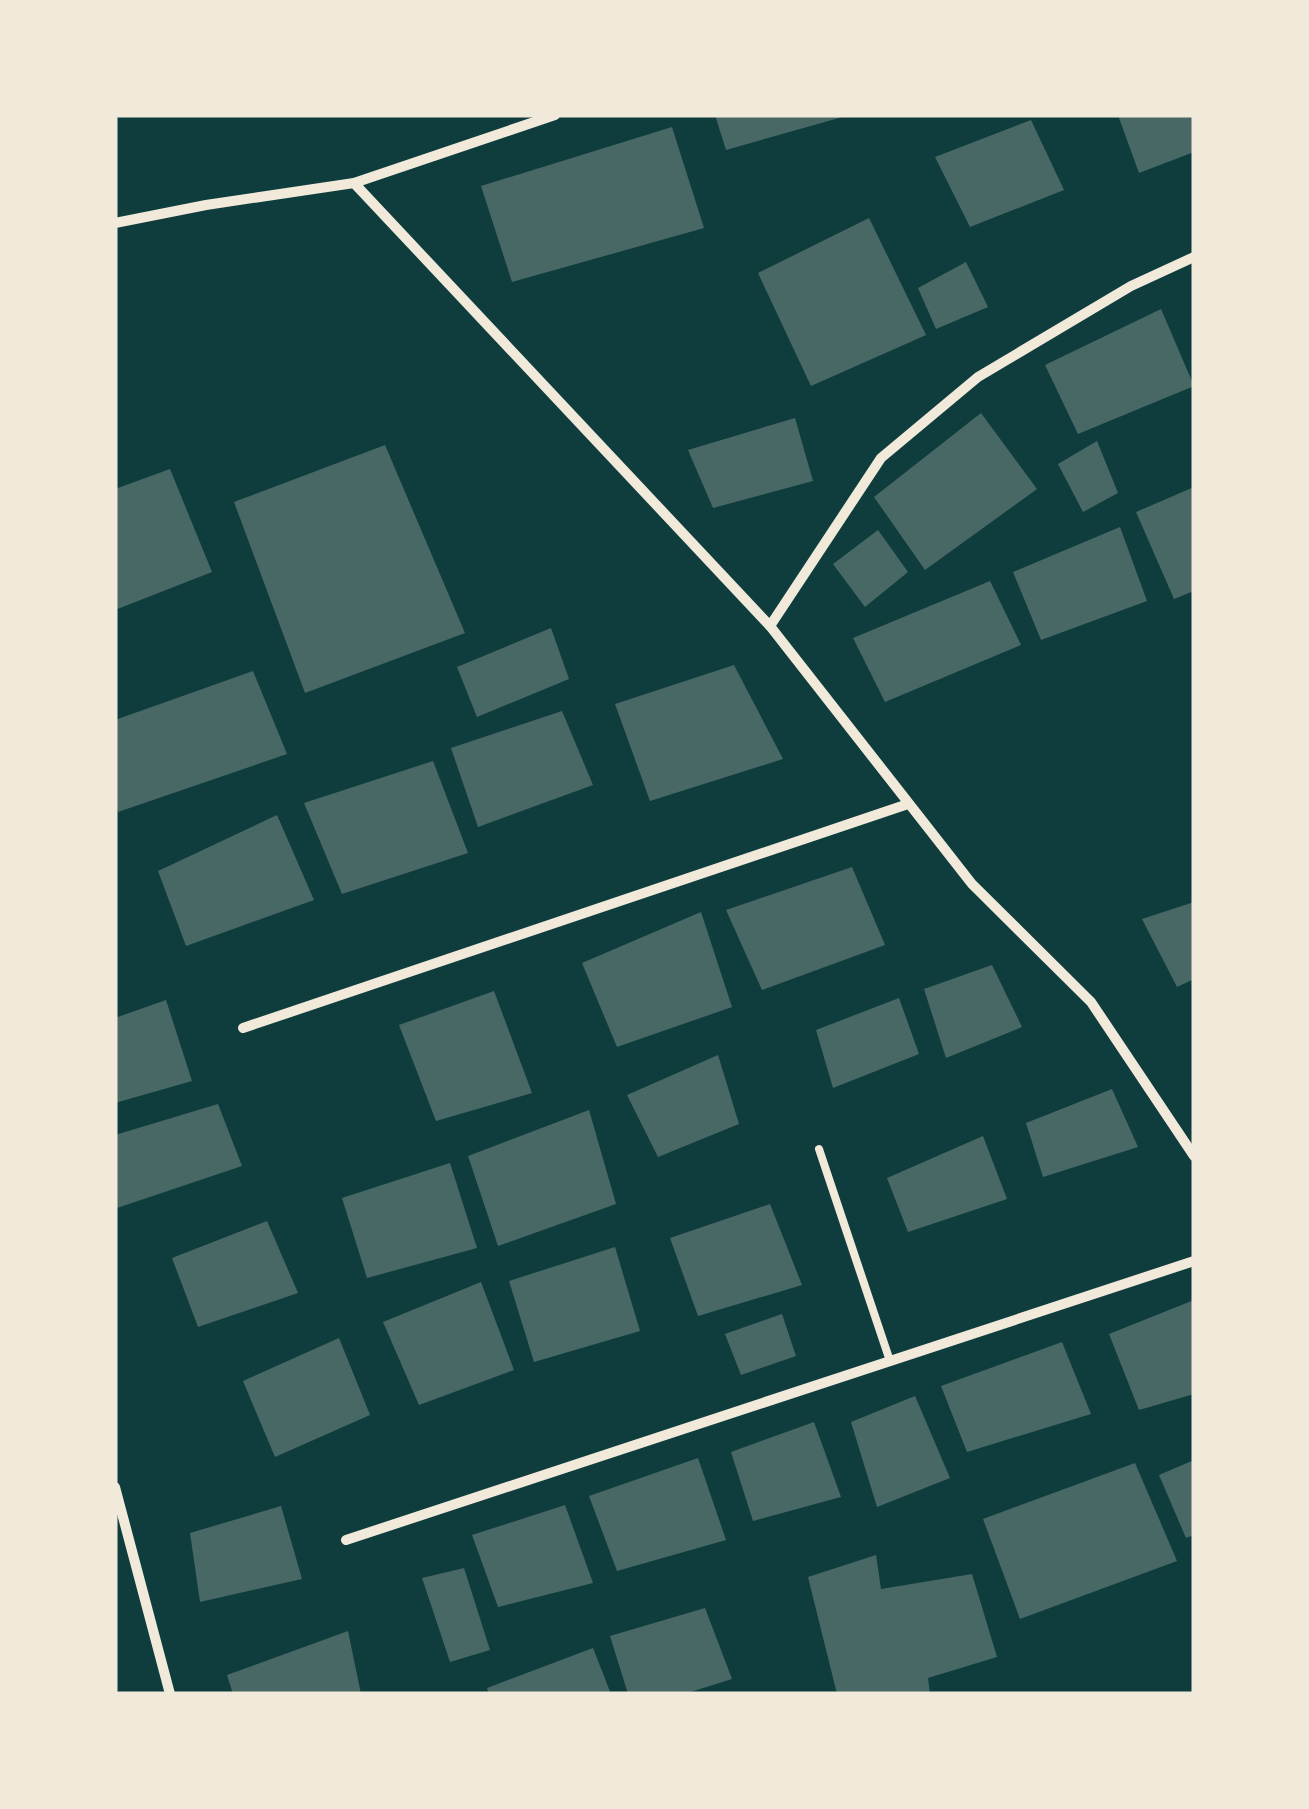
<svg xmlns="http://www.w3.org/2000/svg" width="1309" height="1809" viewBox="0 0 1309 1809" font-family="Lato,sans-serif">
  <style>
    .building { fill: #486865 }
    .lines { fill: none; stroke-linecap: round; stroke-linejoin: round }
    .service { stroke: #f1e9da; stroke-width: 8 }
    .minor { stroke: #f1e9da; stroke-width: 10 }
  </style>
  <rect width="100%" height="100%" fill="#0f3d3e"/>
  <g class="building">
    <path d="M 715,115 L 846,115 L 846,116 L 726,150 Z"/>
    <path d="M 1118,115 L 1194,115 L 1194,152 L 1139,173 Z"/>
    <path d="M 1031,120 L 1064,190 L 970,227 L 935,157 Z"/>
    <path d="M 672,127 L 704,228 L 512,282 L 481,186 Z"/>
    <path d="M 869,218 L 926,335 L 811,386 L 758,273 Z"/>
    <path d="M 966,262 L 988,307 L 936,329 L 918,288 Z"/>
    <path d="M 1161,309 L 1194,386 L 1078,434 L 1045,365 Z"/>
    <path d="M 981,413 L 1037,489 L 925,570 L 874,497 Z"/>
    <path d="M 795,418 L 813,481 L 713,508 L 688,450 Z"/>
    <path d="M 1097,441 L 1118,493 L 1083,512 L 1058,464 Z"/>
    <path d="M 385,445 L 465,633 L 305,693 L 234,502 Z"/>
    <path d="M 170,469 L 212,572 L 115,610 L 115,489 Z"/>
    <path d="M 1194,487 L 1194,591 L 1174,599 L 1136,512 Z"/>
    <path d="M 1120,527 L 1147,601 L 1041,640 L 1013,572 Z"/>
    <path d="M 878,530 L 908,572 L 865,607 L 833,564 Z"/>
    <path d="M 990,581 L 1021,645 L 885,702 L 853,638 Z"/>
    <path d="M 551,628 L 569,679 L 477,717 L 457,667 Z"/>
    <path d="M 734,665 L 783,759 L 650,801 L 615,704 Z"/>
    <path d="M 253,671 L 287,754 L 118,812 L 115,803 L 115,720 Z"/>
    <path d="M 562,711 L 593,785 L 478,827 L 451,748 Z"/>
    <path d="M 433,761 L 468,853 L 342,894 L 304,803 Z"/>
    <path d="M 277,815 L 314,900 L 186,946 L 158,871 Z"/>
    <path d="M 852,867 L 885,945 L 762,990 L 726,910 Z"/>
    <path d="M 1194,902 L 1194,979 L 1177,987 L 1142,919 Z"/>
    <path d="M 701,912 L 732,1007 L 617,1047 L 582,963 Z"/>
    <path d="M 992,965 L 1022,1027 L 946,1058 L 924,989 Z"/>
    <path d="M 494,991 L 532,1093 L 436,1121 L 399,1025 Z"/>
    <path d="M 899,998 L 919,1054 L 833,1088 L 816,1030 Z"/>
    <path d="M 166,1000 L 192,1081 L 115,1103 L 115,1018 Z"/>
    <path d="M 718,1055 L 739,1124 L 658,1157 L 627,1095 Z"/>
    <path d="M 1112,1089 L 1138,1147 L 1043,1177 L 1026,1123 Z"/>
    <path d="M 218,1104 L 242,1166 L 117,1208 L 115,1135 Z"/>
    <path d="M 589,1110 L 616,1204 L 498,1246 L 468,1156 Z"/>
    <path d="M 983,1136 L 1007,1199 L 908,1232 L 887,1178 Z"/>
    <path d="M 450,1163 L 477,1248 L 367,1278 L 342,1198 Z"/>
    <path d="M 770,1204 L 802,1285 L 698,1316 L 670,1238 Z"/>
    <path d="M 267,1221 L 298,1293 L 198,1327 L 172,1258 Z"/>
    <path d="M 615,1247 L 640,1331 L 534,1362 L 509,1281 Z"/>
    <path d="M 481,1282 L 514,1370 L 419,1405 L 383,1322 Z"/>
    <path d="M 1194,1300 L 1194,1394 L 1139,1410 L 1109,1334 Z"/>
    <path d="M 782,1314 L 796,1356 L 741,1375 L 725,1334 Z"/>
    <path d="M 339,1338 L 370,1415 L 275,1457 L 243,1381 Z"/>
    <path d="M 1062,1342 L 1091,1414 L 967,1452 L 941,1386 Z"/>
    <path d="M 915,1396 L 950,1478 L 877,1507 L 851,1422 Z"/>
    <path d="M 814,1422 L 841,1497 L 753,1521 L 731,1452 Z"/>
    <path d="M 698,1458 L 726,1540 L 617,1571 L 589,1496 Z"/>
    <path d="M 1194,1460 L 1194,1535 L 1186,1538 L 1159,1475 Z"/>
    <path d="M 1135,1463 L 1177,1561 L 1020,1619 L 983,1519 Z"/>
    <path d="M 565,1505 L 593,1583 L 498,1607 L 472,1535 Z"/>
    <path d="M 281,1506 L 302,1579 L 200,1602 L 190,1533 Z"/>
    <path d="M 876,1555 L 881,1589 L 972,1574 L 997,1657 L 928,1678 L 930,1694 L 837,1694 L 808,1577 Z"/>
    <path d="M 464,1568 L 490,1650 L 450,1662 L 422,1578 Z"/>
    <path d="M 705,1608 L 732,1679 L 684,1694 L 628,1694 L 610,1636 Z"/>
    <path d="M 348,1631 L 361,1694 L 233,1694 L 227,1675 Z"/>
    <path d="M 593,1648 L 611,1694 L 489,1694 L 487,1688 Z"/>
  </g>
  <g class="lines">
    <path class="service" d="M 819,1149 L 890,1361"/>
    <g class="minor">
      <path d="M 354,183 L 555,115"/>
      <path d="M 115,223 L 206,205 L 354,183 L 770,626 L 972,884 L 1091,1002 L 1194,1156"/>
      <path d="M 770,626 L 881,458 L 978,377 L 1131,286 L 1194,257"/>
      <path d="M 243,1028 L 908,804"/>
      <path d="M 115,1487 L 170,1694"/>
      <path d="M 346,1540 L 1194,1261"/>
    </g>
  </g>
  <rect width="1309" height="1809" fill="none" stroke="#f1e9da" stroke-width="235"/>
</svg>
